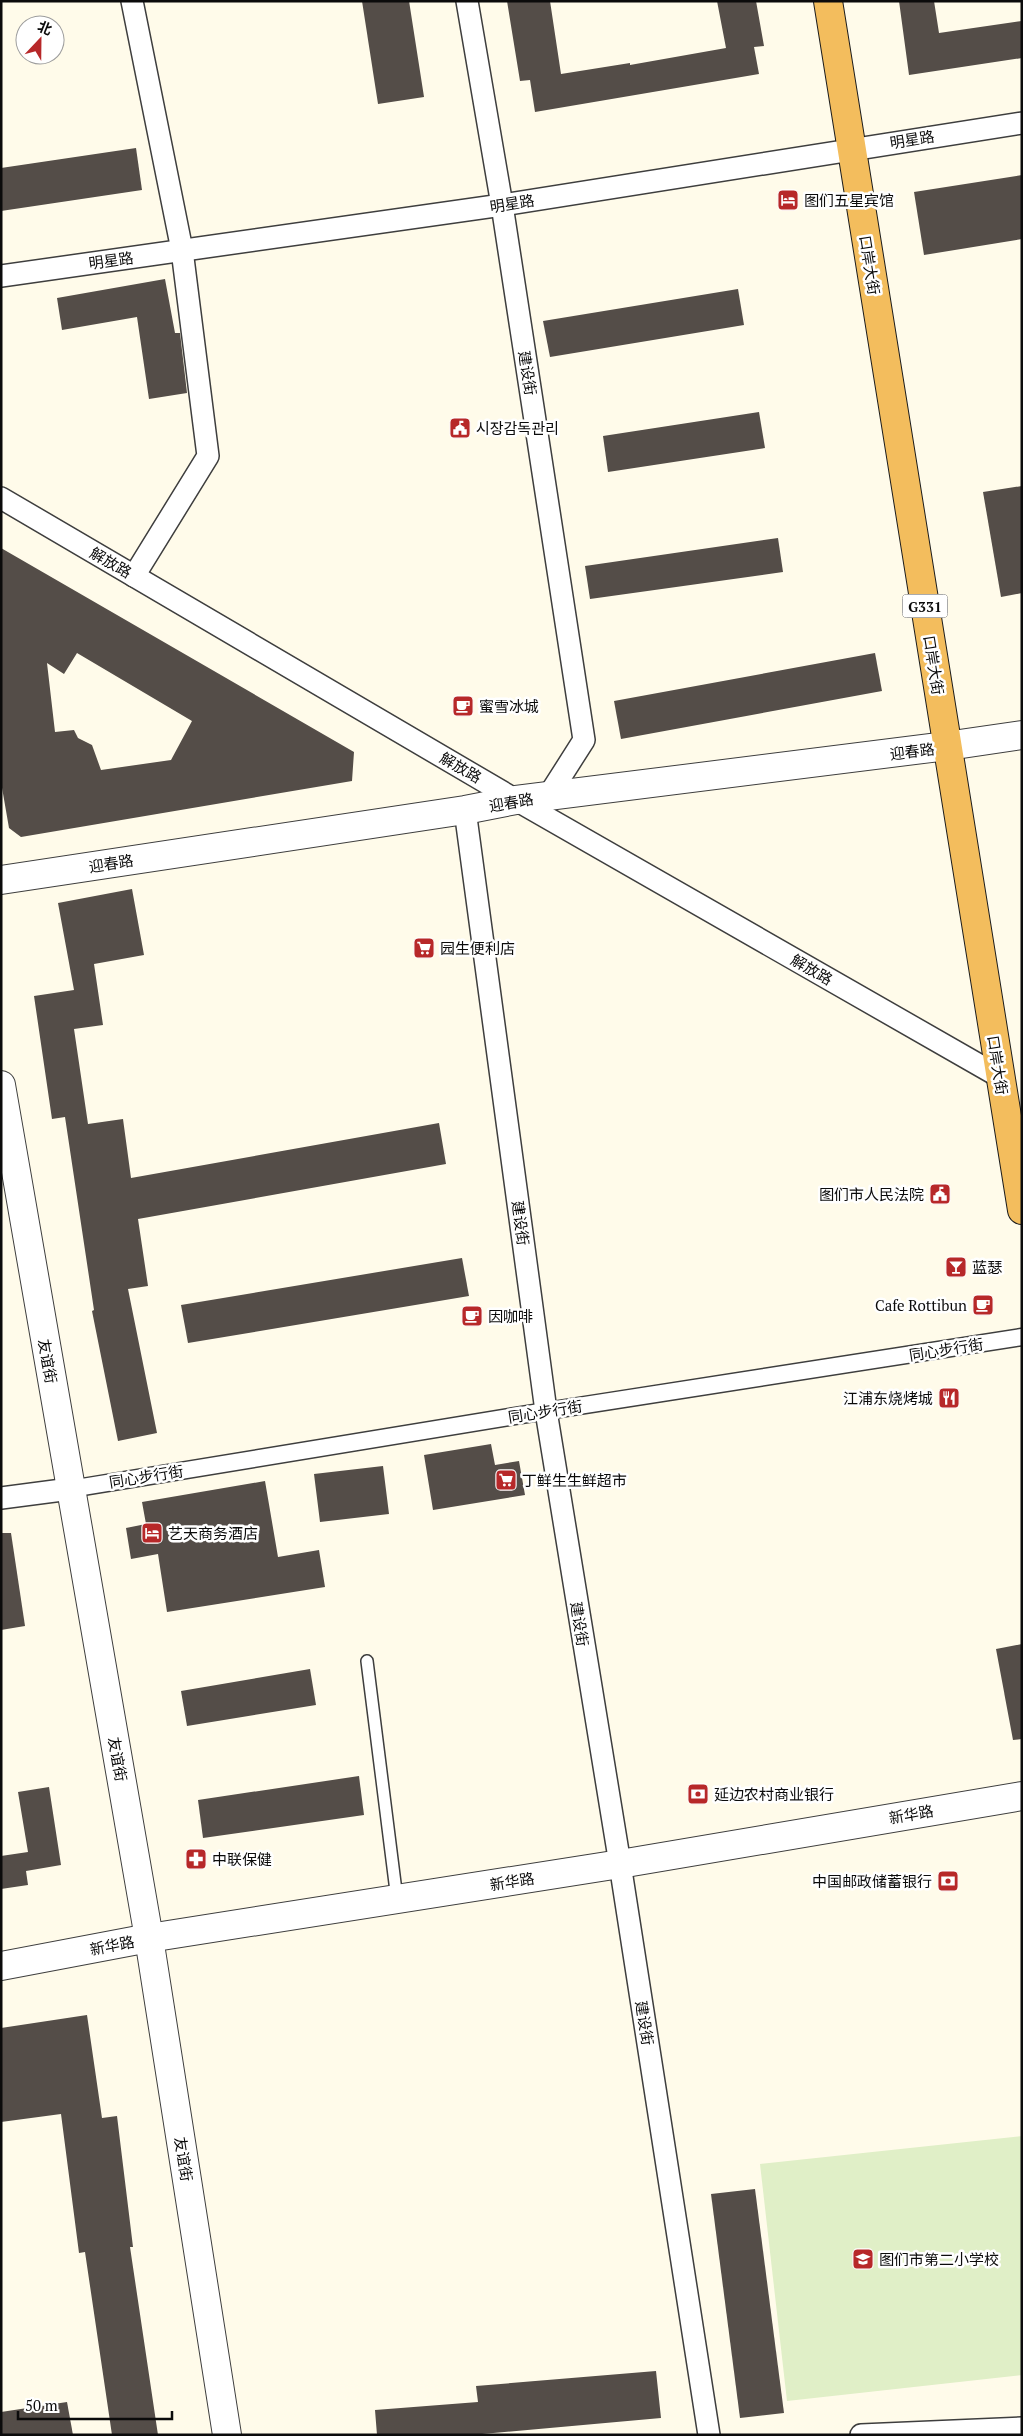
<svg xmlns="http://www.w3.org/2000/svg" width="1023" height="2436" viewBox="0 0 1023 2436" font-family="'PT Serif','Noto Sans SC','Noto Sans KR',serif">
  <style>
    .pitch { fill: #e0efc7 }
    .building { fill: #544d48; fill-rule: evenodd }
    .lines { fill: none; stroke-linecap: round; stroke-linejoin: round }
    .service-casing { stroke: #3e3e3e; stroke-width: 14 }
    .pedestrian-casing { stroke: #3e3e3e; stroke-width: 19 }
    .minor-casing { stroke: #3e3e3e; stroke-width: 24 }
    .tertiary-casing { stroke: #3e3e3e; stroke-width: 30 }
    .trunk-casing { stroke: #1c1c1c; stroke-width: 30 }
    .service { stroke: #fff; stroke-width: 11 }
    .pedestrian { stroke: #fff; stroke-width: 16 }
    .minor { stroke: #fff; stroke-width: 21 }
    .tertiary { stroke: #fff; stroke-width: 28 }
    .trunk { stroke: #f3bd5d; stroke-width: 28 }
    .labels { text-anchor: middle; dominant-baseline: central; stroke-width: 5; stroke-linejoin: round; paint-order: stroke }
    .shield { fill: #fff; stroke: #545454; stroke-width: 1 }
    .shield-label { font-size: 14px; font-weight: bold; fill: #0b0b0b }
    .street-label { font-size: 15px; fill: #0b0b0b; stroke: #fff }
    .poi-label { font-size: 15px; fill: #0b0b0b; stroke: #fff; text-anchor: start }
  </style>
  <rect width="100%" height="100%" fill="#fffbea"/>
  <path class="pitch" d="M 1022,2136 L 1022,2375 L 787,2401 L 760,2164 Z"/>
  <g class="building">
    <path d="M 362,1 L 409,1 L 424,97 L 378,104 Z"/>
    <path d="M 507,1 L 550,1 L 561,74 L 630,63 L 630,65 L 726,48 L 717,1 L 756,1 L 764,46 L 754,47 L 759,74 L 535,112 L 530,80 L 520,81 Z"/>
    <path d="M 899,1 L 934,1 L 939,33 L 1022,21 L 1022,58 L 909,75 Z"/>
    <path d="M 136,148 L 142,190 L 1,211 L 1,168 Z"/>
    <path d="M 1022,175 L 1022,239 L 924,255 L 914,192 Z"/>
    <path d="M 165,279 L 175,333 L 180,333 L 187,393 L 149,399 L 137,317 L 62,330 L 57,298 Z"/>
    <path d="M 738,289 L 744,325 L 550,357 L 543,321 Z"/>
    <path d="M 759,412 L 765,448 L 608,472 L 603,436 Z"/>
    <path d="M 1022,486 L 1022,593 L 1001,597 L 983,492 Z"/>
    <path d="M 778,538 L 783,572 L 590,599 L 585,566 Z"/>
    <path d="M 1,548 L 354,752 L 352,781 L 21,837 L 9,828 L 1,782 ZM 77,653 L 192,721 L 171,760 L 101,770 L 92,745 L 78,738 L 74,730 L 55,732 L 47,663 L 64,674 Z"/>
    <path d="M 875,653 L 882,691 L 621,739 L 614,701 Z"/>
    <path d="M 132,889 L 144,955 L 94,964 L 103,1025 L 74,1029 L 88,1124 L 123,1119 L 131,1178 L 439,1123 L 446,1164 L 138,1219 L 148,1286 L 128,1289 L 157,1433 L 118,1441 L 92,1311 L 94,1310 L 65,1117 L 52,1119 L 34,996 L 74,990 L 58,903 Z"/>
    <path d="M 462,1258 L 469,1296 L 188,1343 L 181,1305 Z"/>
    <path d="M 491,1444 L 495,1465 L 519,1461 L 525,1495 L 433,1510 L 424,1455 Z"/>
    <path d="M 383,1466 L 389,1514 L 320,1522 L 314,1474 Z"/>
    <path d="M 265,1481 L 278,1557 L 319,1550 L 325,1587 L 167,1612 L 158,1554 L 131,1559 L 126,1528 L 146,1524 L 142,1502 Z"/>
    <path d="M 1,1533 L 11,1533 L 25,1626 L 1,1630 Z"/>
    <path d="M 1022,1644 L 1022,1739 L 1013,1740 L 996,1649 Z"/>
    <path d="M 310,1669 L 316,1705 L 187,1726 L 181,1691 Z"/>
    <path d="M 359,1776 L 364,1815 L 203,1838 L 198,1800 Z"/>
    <path d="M 49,1787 L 61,1865 L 26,1871 L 28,1885 L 1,1889 L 1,1856 L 28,1852 L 18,1792 Z"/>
    <path d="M 87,2015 L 102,2118 L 117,2116 L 133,2247 L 130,2247 L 158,2435 L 112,2435 L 85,2252 L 79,2253 L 61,2114 L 1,2122 L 1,2028 Z"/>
    <path d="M 755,2189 L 784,2413 L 740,2418 L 711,2194 Z"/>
    <path d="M 656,2371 L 661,2418 L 471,2435 L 377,2435 L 375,2410 L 478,2402 L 476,2386 Z"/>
    <path d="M 67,2402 L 73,2435 L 1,2435 L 1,2412 Z"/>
  </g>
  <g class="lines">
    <g class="service-casing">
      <path id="service" d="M 367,1661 L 397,1899"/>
    </g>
    <g class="pedestrian-casing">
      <path id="pedestrian" d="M 70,1489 L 546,1411 L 1022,1337"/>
    </g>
    <g class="minor-casing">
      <g id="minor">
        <path d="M 132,1 L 182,250 L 208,456 L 134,576"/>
        <path d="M 467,1 L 502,205 L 584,740 L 549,795"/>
        <path d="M 1,276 L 502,205 L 1022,123"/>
        <path d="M 1,498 L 516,800 L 1000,1077"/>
        <path d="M 465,810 L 546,1411 L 620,1864 L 709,2435"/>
        <path d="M 1,1498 L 70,1489"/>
        <path d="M 861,2435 L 1022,2428"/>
      </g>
    </g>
    <g class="tertiary-casing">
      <g id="tertiary">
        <path d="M 1,880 L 465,810 L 516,800 L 947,746 L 1022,735"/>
        <path d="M 1,1085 L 149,1938 L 227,2435"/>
        <path d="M 1,1966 L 149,1938 L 620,1864 L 1022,1796"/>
      </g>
    </g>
    <g class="trunk-casing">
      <path id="trunk" d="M 828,1 L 1022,1210"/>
    </g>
    <use href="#service" class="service"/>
    <use href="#pedestrian" class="pedestrian"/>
    <use href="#minor" class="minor"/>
    <use href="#tertiary" class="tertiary"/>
    <use href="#trunk" class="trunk"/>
  </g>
  <defs>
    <g id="hotel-square" transform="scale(1.125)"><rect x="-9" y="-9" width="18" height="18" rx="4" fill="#b72829" stroke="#fff"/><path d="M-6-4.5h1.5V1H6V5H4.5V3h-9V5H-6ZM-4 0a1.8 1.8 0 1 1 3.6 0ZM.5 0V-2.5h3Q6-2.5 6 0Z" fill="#fff"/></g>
    <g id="civic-square" transform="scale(1.125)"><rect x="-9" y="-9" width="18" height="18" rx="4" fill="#b72829" stroke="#fff"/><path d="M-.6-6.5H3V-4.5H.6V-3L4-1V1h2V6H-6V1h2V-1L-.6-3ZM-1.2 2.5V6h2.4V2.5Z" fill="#fff"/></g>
    <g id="cafe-square" transform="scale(1.125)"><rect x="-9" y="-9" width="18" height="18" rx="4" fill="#b72829" stroke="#fff"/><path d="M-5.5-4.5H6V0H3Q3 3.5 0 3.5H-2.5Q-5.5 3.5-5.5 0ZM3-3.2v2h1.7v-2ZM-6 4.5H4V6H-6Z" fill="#fff"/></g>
    <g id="supermarket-square" transform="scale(1.125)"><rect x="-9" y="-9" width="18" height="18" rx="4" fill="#b72829" stroke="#fff"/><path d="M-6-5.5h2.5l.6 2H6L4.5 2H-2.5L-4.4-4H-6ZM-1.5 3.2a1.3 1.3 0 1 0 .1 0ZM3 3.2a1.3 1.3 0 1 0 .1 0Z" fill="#fff"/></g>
    <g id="bar-square" transform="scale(1.125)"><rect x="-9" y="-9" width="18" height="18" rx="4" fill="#b72829" stroke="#fff"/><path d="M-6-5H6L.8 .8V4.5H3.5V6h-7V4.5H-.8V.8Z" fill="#fff"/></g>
    <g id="restaurant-square" transform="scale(1.125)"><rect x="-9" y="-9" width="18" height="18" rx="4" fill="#b72829" stroke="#fff"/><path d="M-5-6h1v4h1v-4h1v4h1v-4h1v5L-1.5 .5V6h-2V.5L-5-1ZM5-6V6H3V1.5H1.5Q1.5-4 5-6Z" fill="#fff"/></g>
    <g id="bank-square" transform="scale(1.125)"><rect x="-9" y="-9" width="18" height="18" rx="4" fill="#b72829" stroke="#fff"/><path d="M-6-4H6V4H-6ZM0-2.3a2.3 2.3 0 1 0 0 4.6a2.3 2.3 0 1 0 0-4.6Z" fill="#fff"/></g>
    <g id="pharmacy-square" transform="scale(1.125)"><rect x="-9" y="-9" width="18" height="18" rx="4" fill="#b72829" stroke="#fff"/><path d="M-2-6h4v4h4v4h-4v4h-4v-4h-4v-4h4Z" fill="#fff"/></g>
    <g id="school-square" transform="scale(1.125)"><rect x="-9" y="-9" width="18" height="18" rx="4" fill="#b72829" stroke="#fff"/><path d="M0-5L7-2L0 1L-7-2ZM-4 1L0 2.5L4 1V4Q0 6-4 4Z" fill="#fff"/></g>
  </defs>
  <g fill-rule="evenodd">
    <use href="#hotel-square" x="788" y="200"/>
    <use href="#civic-square" x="460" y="428"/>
    <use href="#cafe-square" x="463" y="706"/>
    <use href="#supermarket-square" x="424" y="948"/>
    <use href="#civic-square" x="940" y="1194"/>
    <use href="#bar-square" x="956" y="1267"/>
    <use href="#cafe-square" x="983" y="1305"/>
    <use href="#cafe-square" x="472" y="1316"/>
    <use href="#restaurant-square" x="949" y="1398"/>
    <use href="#supermarket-square" x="506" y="1480"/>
    <use href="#hotel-square" x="152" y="1533"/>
    <use href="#bank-square" x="698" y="1794"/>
    <use href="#pharmacy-square" x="196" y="1859"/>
    <use href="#bank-square" x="948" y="1881"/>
    <use href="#school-square" x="863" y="2259"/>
  </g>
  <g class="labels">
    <rect class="shield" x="902.5" y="594.5" width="45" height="23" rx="4"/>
    <g class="shield-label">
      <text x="925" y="606">G331</text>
    </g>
    <g class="street-label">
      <text transform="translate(912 139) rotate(-9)">明星路</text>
      <text transform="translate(512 203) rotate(-9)">明星路</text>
      <text transform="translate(111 260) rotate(-8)">明星路</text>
      <text transform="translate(870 265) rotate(81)">口岸大街</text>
      <text transform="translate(528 373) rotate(81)">建设街</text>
      <text transform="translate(111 562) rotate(30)">解放路</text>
      <text transform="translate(934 665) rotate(81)">口岸大街</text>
      <text transform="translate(912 751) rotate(-7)">迎春路</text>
      <text transform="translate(461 767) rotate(30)">解放路</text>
      <text transform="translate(511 802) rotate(-10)">迎春路</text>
      <text transform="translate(111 863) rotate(-9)">迎春路</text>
      <text transform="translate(812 969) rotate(30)">解放路</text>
      <text transform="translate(998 1065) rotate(81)">口岸大街</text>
      <text transform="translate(521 1223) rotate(82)">建设街</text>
      <text transform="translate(946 1349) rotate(-9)">同心步行街</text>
      <text transform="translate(48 1361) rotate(80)">友谊街</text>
      <text transform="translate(545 1411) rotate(-9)">同心步行街</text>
      <text transform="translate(146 1476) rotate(-9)">同心步行街</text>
      <text transform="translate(580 1624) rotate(81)">建设街</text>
      <text transform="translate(118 1759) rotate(80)">友谊街</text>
      <text transform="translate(911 1814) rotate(-10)">新华路</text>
      <text transform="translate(512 1881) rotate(-9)">新华路</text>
      <text transform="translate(112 1945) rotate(-11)">新华路</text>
      <text transform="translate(645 2023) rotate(81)">建设街</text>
      <text transform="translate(184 2159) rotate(81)">友谊街</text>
    </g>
    <g class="poi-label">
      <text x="804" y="200">图们五星宾馆</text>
      <text x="476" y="428">시장감독관리</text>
      <text x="479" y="706">蜜雪冰城</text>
      <text x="440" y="948">园生便利店</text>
      <text x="924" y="1194" text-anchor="end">图们市人民法院</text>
      <text x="972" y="1267">蓝瑟</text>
      <text x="967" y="1305" text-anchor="end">Cafe Rottibun</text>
      <text x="488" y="1316">因咖啡</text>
      <text x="933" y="1398" text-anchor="end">江浦东烧烤城</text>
      <text x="522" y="1480">丁鲜生生鲜超市</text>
      <text x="168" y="1533">艺天商务酒店</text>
      <text x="714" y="1794">延边农村商业银行</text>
      <text x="212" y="1859">中联保健</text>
      <text x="932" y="1881" text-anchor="end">中国邮政储蓄银行</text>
      <text x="879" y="2259">图们市第二小学校</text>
    </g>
  </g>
  <rect width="1023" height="2436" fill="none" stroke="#0b0b0b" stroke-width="5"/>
  <g transform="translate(40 40) rotate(22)"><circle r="24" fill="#ffffff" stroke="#9d9d9d"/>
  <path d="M0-4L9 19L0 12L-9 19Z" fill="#b72829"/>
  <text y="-8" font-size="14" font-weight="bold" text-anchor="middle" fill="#0b0b0b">北</text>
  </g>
  <path d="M18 2411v8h154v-8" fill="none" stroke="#0b0b0b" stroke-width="2.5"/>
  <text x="25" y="2411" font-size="15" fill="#0b0b0b" stroke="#ffffff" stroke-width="4" paint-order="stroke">50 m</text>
</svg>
